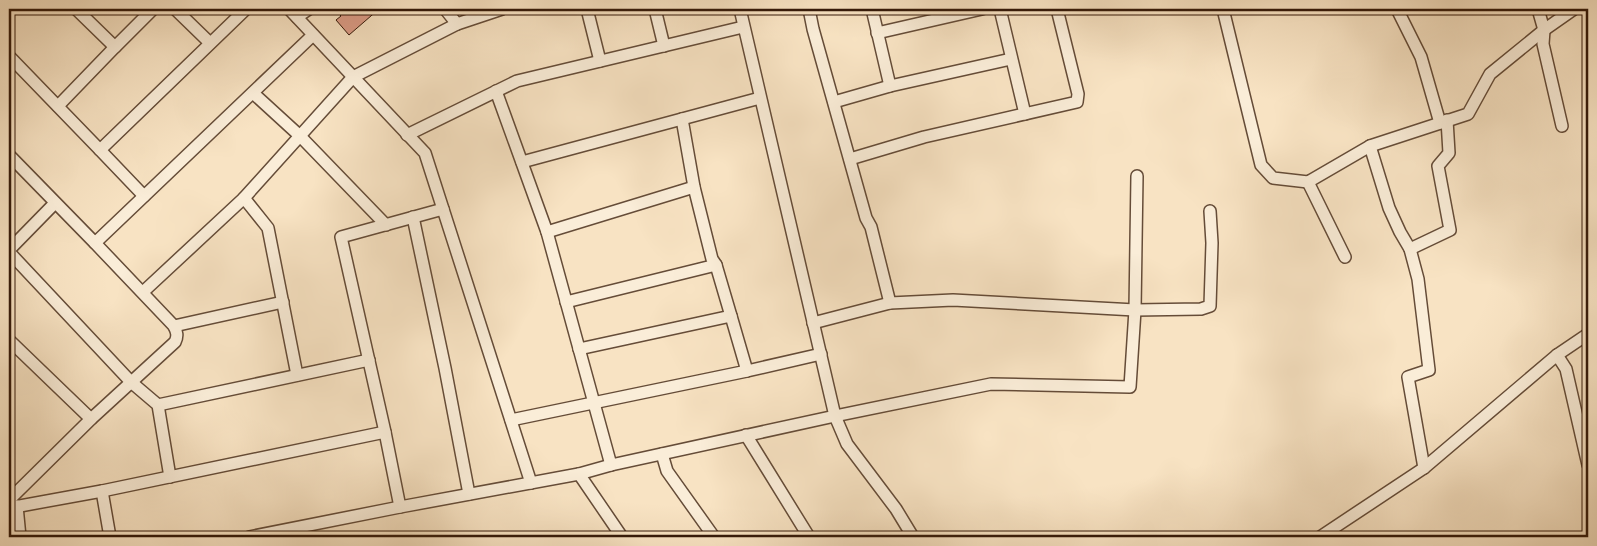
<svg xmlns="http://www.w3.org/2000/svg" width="1597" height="546" viewBox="0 0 1597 546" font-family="'Libre Bodoni',serif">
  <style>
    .building { fill: #dd9d88; stroke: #341909 }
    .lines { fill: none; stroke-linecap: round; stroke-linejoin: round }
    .street-casing { stroke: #654c38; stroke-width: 14 }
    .street { stroke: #faedd8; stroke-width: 11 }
  </style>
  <rect width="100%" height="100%" fill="#f8e3c3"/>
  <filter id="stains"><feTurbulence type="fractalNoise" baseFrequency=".004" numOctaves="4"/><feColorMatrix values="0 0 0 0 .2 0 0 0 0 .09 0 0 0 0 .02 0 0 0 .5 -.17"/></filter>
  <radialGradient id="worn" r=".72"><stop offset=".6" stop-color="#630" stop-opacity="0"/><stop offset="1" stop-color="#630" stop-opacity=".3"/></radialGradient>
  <path class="building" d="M 334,9 L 379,9 L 349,35 L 336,20 L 341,16 Z"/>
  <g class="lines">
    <g class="street-casing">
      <g id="street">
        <path d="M 175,9 L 210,43"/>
        <path d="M 289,9 L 425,153 L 531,483"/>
        <path d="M 445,9 L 457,24"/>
        <path d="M 587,9 L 600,61"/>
        <path d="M 655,9 L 664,46"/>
        <path d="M 740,9 L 835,416 L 847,444 L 896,509 L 913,537"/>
        <path d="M 809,9 L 813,29 L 866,218 L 871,227 L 890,303"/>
        <path d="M 872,9 L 890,86"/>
        <path d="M 1000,9 L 1025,114"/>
        <path d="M 1223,9 L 1261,165 L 1273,178 L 1308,182 L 1370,146 L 1468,114 L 1490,74 L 1544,30 L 1574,9"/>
        <path d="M 1397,9 L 1421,57 L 1440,123"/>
        <path d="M 1538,9 L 1544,30 L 1543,44 L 1562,126"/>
        <path d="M 9,10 L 10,9"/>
        <path d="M 297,17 L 309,9"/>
        <path d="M 877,33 L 982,9"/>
        <path d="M 115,47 L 153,9"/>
        <path d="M 9,56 L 100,150"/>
        <path d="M 496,91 L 547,232 L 611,465"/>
        <path d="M 253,93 L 300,136 L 386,225"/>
        <path d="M 834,102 L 890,86 L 1011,59"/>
        <path d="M 58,106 L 115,47 L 76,9"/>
        <path d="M 682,119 L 694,187 L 712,259 L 716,265 L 731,316"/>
        <path d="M 407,135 L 517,81 L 743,27"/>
        <path d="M 1370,146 L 1389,208 L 1400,232 L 1410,249 L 1418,279 L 1429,370 L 1408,377 L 1424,468"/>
        <path d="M 9,155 L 95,243 L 313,35"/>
        <path d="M 850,159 L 924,137 L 1077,102 L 1078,94 L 1057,9"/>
        <path d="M 522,162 L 760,98"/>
        <path d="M 1308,182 L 1345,257"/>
        <path d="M 144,196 L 100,150 L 246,9"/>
        <path d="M 244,198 L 353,77 L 457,24 L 502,9"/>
        <path d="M 413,217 L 445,368 L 469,494"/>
        <path d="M 547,232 L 694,187"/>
        <path d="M 1410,249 L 1450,230 L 1438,166 L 1449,153 L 1447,120"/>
        <path d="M 9,250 L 55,203"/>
        <path d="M 9,252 L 131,382 L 158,405 L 170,477"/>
        <path d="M 143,292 L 244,198 L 268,228 L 297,375"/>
        <path d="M 566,302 L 716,265"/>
        <path d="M 813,323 L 890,303 L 953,300 L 1135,310 L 1201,309 L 1210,306 L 1212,243 L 1210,211"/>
        <path d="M 174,326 L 283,302"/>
        <path d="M 9,340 L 91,419"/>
        <path d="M 1557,355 L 1566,369 L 1588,465"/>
        <path d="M 747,371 L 821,354"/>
        <path d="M 158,405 L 369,360"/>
        <path d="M 511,420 L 747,371 L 731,316 L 579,349"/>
        <path d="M 385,432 L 341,237 L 443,209"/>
        <path d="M 746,435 L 809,537"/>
        <path d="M 662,454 L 667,471 L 714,537"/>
        <path d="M 579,474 L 622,537"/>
        <path d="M 102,491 L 110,537"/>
        <path d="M 9,500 L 91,419 L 175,342 C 178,336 177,332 174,326 L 95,243"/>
        <path d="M 17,506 L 20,537"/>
        <path d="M 9,508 L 102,491 L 385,432 L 400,507"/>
        <path d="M 249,537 L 400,507 L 579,474 L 611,465 L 835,416 L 991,384 L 1130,387 L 1135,310 L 1137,176"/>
        <path d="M 1320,537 L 1424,468 L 1557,355 L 1588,334"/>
      </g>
    </g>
    <use href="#street" class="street"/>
  </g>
  <rect width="1597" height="546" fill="none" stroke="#f8e3c3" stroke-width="30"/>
  <rect x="10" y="10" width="1577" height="526" fill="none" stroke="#341909" stroke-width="2.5"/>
  <rect x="15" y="15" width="1567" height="516" fill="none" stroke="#341909"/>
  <rect width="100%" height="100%" filter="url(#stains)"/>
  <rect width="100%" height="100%" fill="url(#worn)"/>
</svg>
